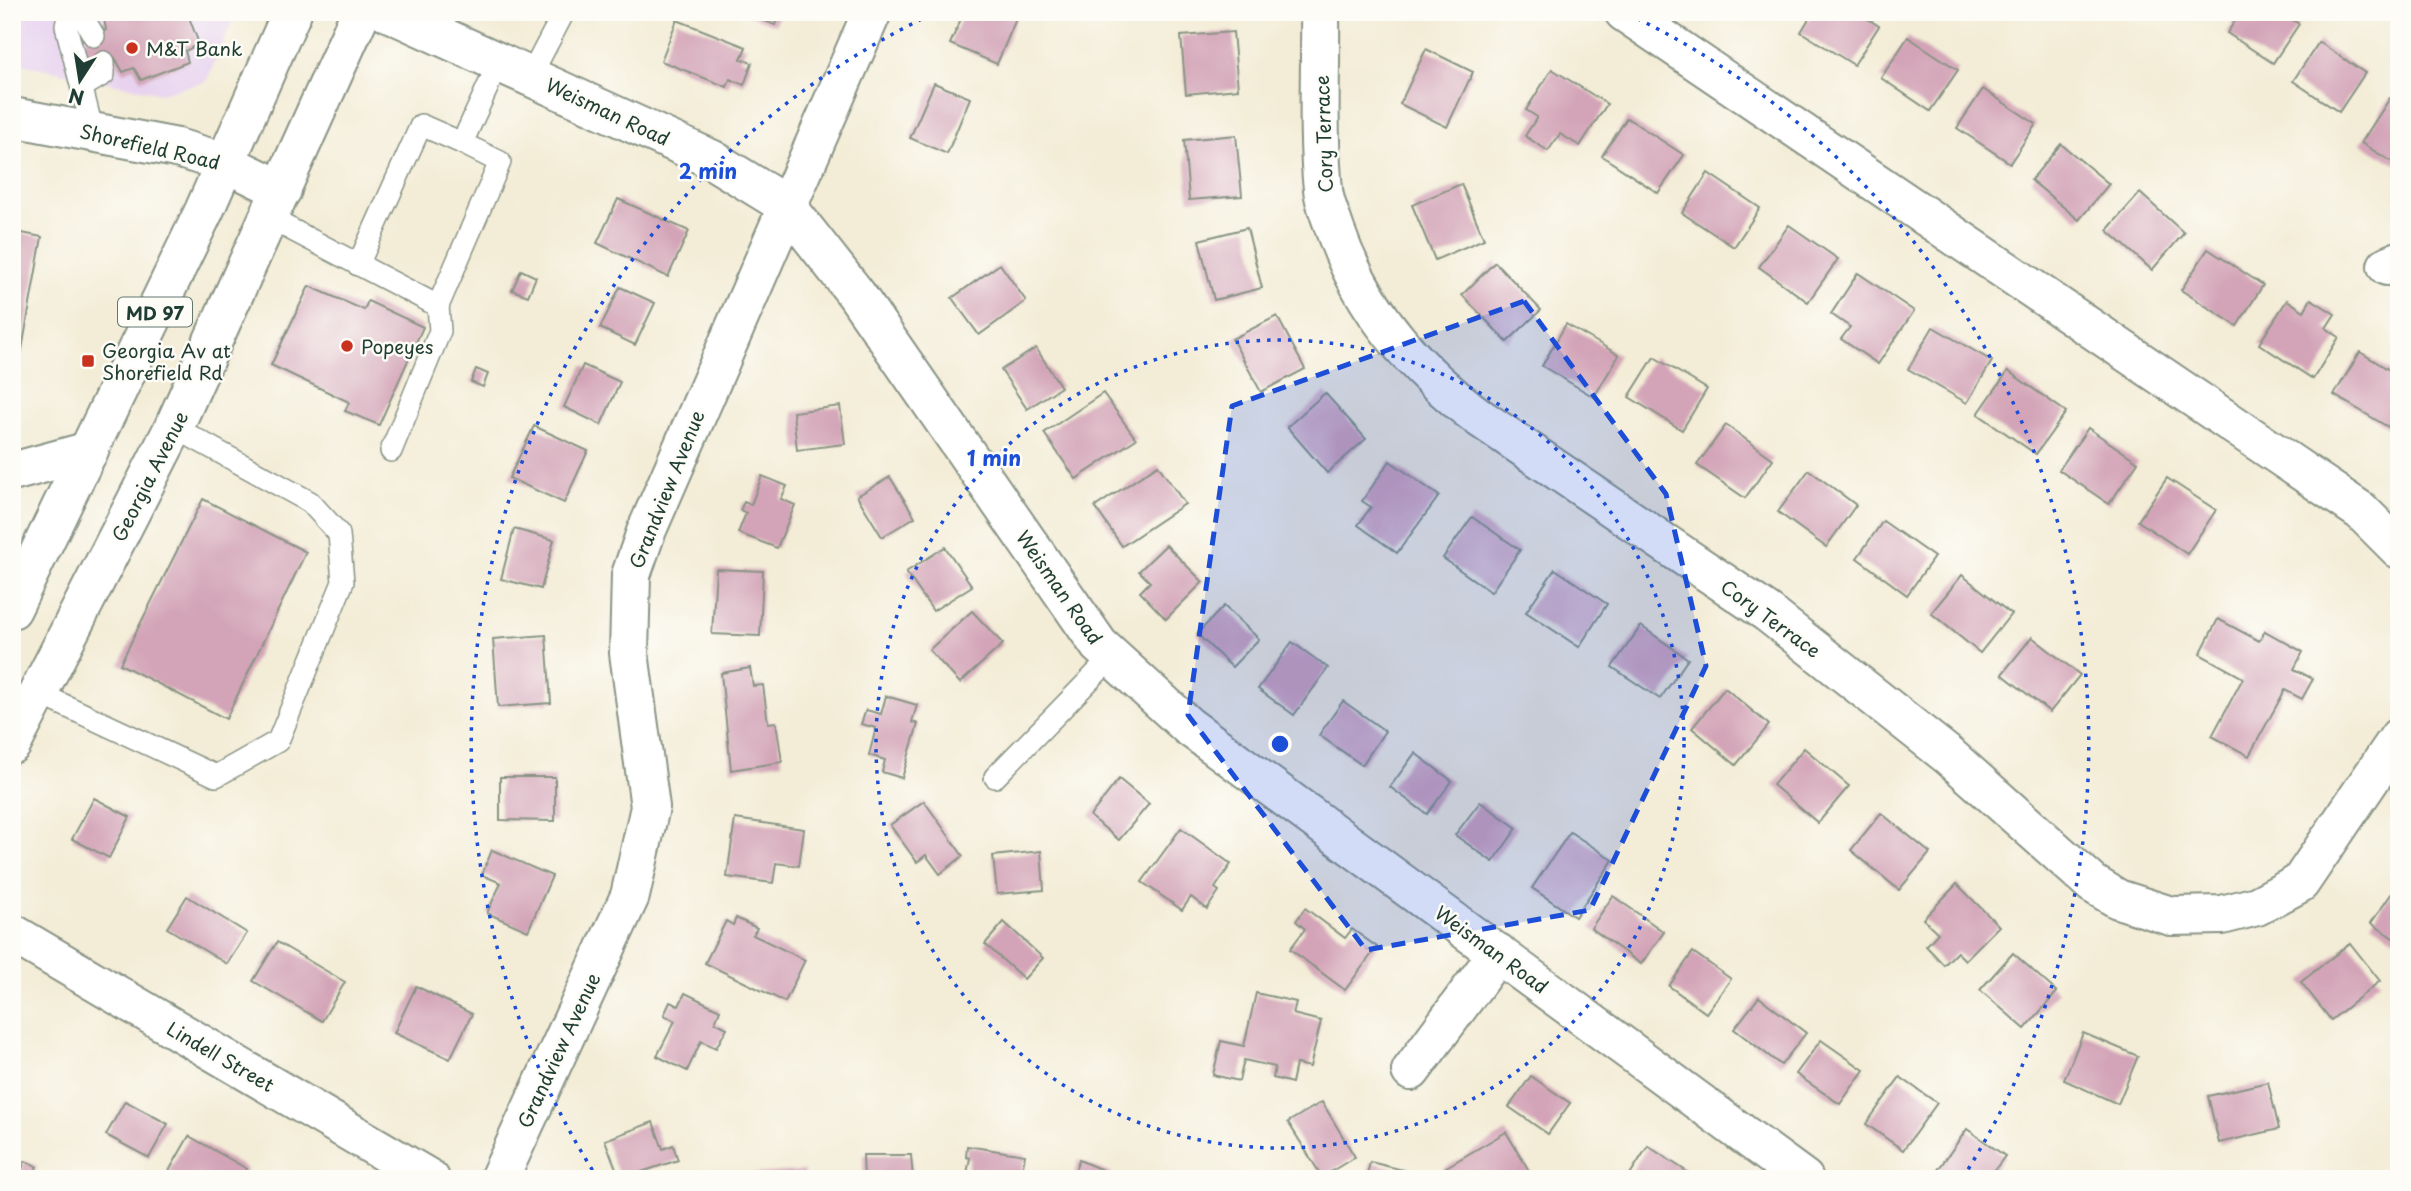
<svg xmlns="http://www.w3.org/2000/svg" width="2411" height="1191" viewBox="0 0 2411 1191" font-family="'Playpen Sans',sans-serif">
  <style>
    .built { fill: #e7d2ef }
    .building { fill: #d3a4b7 }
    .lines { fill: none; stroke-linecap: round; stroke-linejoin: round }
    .service-casing { stroke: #899485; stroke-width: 24 }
    .minor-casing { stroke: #899485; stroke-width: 42 }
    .tertiary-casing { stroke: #899485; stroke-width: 42 }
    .primary-casing { stroke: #899485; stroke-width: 42 }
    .service { stroke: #fff; stroke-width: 21 }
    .minor { stroke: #fff; stroke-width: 38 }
    .tertiary { stroke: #fff; stroke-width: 38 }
    .primary { stroke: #fff; stroke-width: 38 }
    .marked { fill: #1d4ed8; fill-opacity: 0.2; stroke: #1d4ed8; stroke-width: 5; stroke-dasharray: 14 9; stroke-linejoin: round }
    .ring { fill: none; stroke: #1d4ed8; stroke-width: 3.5; stroke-dasharray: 3.5 7 }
    .poi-dot { fill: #c8321e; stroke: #fdfcf7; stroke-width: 2.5 }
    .labels { text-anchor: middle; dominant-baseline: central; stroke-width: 5; stroke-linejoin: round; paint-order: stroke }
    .shield { fill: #fdfcf7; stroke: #62766e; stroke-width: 2 }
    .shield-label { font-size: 18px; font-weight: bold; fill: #1f3d34 }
    .poi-label { font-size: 19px; fill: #1f3d34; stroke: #fdfcf7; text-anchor: start }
    .street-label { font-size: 19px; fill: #1f3d34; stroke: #fdfcf7 }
    .centre { fill: #1d4ed8; stroke: #fdfcf7; stroke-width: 3.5 }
    .ring-label { font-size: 21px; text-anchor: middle; font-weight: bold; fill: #1d4ed8; stroke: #fdfcf7; stroke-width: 5; stroke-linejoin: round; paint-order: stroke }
  </style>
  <rect width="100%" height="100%" fill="#fdfcf7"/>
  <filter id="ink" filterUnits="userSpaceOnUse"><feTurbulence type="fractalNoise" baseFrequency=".0143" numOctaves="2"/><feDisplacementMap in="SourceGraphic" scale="14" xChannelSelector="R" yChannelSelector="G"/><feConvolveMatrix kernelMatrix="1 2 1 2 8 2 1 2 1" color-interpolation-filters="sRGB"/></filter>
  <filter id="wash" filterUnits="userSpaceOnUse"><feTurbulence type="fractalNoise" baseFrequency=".00686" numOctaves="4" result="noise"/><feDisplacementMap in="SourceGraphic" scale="28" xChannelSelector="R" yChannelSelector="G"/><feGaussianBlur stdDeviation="1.57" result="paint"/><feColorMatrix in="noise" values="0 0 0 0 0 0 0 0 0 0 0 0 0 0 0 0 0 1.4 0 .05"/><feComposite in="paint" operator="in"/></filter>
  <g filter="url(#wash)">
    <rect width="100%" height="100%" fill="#f3ecd6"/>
    <path class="built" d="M 12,12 L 236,12 L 206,82 L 160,93 L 12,62 Z"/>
    <g id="blocks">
      <g class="building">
        <path d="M 113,12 L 187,12 L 199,44 L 185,51 L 188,62 L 141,80 L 134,68 L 123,72 L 115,58 L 82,69 L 73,45 L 106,30 L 104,19 Z"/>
        <path d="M 741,12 L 780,12 L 775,25 Z"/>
        <path d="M 964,12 L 1019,12 L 997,64 L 950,44 Z"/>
        <path d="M 1813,12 L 1862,12 L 1861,15 L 1879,26 L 1854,65 L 1801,32 Z"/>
        <path d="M 2241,12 L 2280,12 L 2299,24 L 2273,63 L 2227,33 Z"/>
        <path d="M 677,20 L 746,47 L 741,59 L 752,63 L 744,85 L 730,79 L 727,87 L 661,61 Z"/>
        <path d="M 1233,32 L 1238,89 L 1186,94 L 1181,36 Z"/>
        <path d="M 1908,37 L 1958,70 L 1930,111 L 1881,78 Z"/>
        <path d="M 2319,42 L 2365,73 L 2339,112 L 2293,81 Z"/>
        <path d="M 1426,49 L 1473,72 L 1447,127 L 1400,104 Z"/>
        <path d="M 1552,69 L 1607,104 L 1580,146 L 1560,134 L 1548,151 L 1525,136 L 1537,117 L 1526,110 Z"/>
        <path d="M 934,83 L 970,98 L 947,154 L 910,138 Z"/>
        <path d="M 1983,89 L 2036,124 L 2010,163 L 1957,128 Z"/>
        <path d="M 2390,98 L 2399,103 L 2399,166 L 2361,143 Z"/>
        <path d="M 1627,118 L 1684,155 L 1658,193 L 1602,156 Z"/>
        <path d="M 1236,135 L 1242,196 L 1189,200 L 1184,140 Z"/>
        <path d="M 2061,144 L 2109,184 L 2079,220 L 2031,180 Z"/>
        <path d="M 1708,173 L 1760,208 L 1734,247 L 1682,213 Z"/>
        <path d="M 1461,184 L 1484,239 L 1435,260 L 1412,205 Z"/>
        <path d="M 2140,193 L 2184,233 L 2152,270 L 2107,230 Z"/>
        <path d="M 618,199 L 689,231 L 668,277 L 597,243 Z"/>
        <path d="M 1789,225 L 1838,259 L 1808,302 L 1759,267 Z"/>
        <path d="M 1247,228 L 1262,288 L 1214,300 L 1199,240 Z"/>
        <path d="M 12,231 L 42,237 L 19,366 L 12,365 Z"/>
        <path d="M 2208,249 L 2263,285 L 2237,326 L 2181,290 Z"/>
        <path d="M 1495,262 L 1541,310 L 1507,342 L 1462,295 Z"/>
        <path d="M 1000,264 L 1026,301 L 979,335 L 952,298 Z"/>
        <path d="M 521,270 L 536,277 L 528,296 L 512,290 Z"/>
        <path d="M 1858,273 L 1914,311 L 1878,364 L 1841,339 L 1850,327 L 1831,314 Z"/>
        <path d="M 309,286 L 364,310 L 368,301 L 423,327 L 379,425 L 345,411 L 349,402 L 271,365 Z"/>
        <path d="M 620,287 L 655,303 L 635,345 L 600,328 Z"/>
        <path d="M 2311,299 L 2335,314 L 2326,328 L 2339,337 L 2313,379 L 2259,344 L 2287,300 L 2304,311 Z"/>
        <path d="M 1277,316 L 1305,369 L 1261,392 L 1232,339 Z"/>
        <path d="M 1566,324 L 1619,355 L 1594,397 L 1542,366 Z"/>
        <path d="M 1933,327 L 1992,361 L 1967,403 L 1908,369 Z"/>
        <path d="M 1036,348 L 1061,387 L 1027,409 L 1001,370 Z"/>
        <path d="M 2360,352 L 2399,376 L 2399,410 L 2388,427 L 2334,395 Z"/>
        <path d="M 1654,357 L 1707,389 L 1682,430 L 1629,397 Z"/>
        <path d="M 583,365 L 620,382 L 601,425 L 564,407 Z"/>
        <path d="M 476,369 L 488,374 L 483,387 L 471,382 Z"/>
        <path d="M 2008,371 L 2066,412 L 2036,454 L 1978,414 Z"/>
        <path d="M 1103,393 L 1136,439 L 1076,479 L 1044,433 Z"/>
        <path d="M 1325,393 L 1366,439 L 1327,473 L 1287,427 Z"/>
        <path d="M 840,406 L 845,444 L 797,450 L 793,412 Z"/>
        <path d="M 1726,425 L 1773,459 L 1745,498 L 1697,465 Z"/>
        <path d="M 534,426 L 588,451 L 564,503 L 509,478 Z"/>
        <path d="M 2088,428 L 2138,462 L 2109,504 L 2059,470 Z"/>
        <path d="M 1390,461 L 1439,496 L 1397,553 L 1358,525 L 1371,507 L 1362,501 Z"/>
        <path d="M 1158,465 L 1185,504 L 1122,546 L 1095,507 Z"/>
        <path d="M 1809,470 L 1856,505 L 1826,547 L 1778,512 Z"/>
        <path d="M 762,476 L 787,486 L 781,499 L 795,505 L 777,548 L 738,533 L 746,513 L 740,510 L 744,502 L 751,505 Z"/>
        <path d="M 890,477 L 915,517 L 882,537 L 857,496 Z"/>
        <path d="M 2167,478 L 2216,510 L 2187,554 L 2138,521 Z"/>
        <path d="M 203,499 L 306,552 L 226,719 L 120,664 Z"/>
        <path d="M 1472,517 L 1520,550 L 1491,592 L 1443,558 Z"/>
        <path d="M 1883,521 L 1934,557 L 1907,595 L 1857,558 Z"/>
        <path d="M 514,529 L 554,540 L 541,589 L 501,579 Z"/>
        <path d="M 1166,545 L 1203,582 L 1166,619 L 1140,592 L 1150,582 L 1139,571 Z"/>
        <path d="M 945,547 L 972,586 L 933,611 L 906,572 Z"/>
        <path d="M 716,569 L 763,571 L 760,636 L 712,634 Z"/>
        <path d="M 1555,569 L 1607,604 L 1579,647 L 1526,612 Z"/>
        <path d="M 1962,575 L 2011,614 L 1980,653 L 1931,613 Z"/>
        <path d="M 1224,606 L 1259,639 L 1232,667 L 1197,634 Z"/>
        <path d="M 972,611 L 1003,644 L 960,683 L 929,650 Z"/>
        <path d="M 2218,619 L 2259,641 L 2265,631 L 2303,652 L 2294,669 L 2313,679 L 2302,699 L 2285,690 L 2249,756 L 2212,736 L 2243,678 L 2200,654 Z"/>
        <path d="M 1641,626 L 1688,659 L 1660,699 L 1612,667 Z"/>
        <path d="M 546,635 L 551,703 L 498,707 L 493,639 Z"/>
        <path d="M 2032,637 L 2080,675 L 2050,712 L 2002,674 Z"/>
        <path d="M 1292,642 L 1328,668 L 1294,715 L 1258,689 Z"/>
        <path d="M 750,668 L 753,686 L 763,685 L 768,723 L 776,722 L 782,762 L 731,770 L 721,673 Z"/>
        <path d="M 1725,688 L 1769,725 L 1736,765 L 1692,728 Z"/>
        <path d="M 886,696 L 917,705 L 912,722 L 918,724 L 902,778 L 882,772 L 885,760 L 869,755 L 876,728 L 861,724 L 866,710 L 881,714 Z"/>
        <path d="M 1343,701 L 1385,731 L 1362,765 L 1319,735 Z"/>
        <path d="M 1804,748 L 1849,786 L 1818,823 L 1773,785 Z"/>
        <path d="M 1415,753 L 1452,781 L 1427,814 L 1390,787 Z"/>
        <path d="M 500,777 L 555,777 L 555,821 L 500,820 Z"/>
        <path d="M 1119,779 L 1149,804 L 1119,840 L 1090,816 Z"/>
        <path d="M 94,798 L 130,817 L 109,858 L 72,839 Z"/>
        <path d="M 924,801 L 963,856 L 940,874 L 926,855 L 917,862 L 890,825 Z"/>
        <path d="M 1480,802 L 1517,828 L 1493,862 L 1455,835 Z"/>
        <path d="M 1881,813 L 1930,853 L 1899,890 L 1851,850 Z"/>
        <path d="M 735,819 L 804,829 L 799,866 L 776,863 L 773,883 L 727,877 Z"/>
        <path d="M 1181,828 L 1231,864 L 1215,888 L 1219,891 L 1207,909 L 1191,897 L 1182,910 L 1142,882 Z"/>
        <path d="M 1570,832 L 1613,860 L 1575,917 L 1532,888 Z"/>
        <path d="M 492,850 L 552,876 L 528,931 L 487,913 L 501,883 L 482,875 Z"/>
        <path d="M 1041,851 L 1044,890 L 997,894 L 993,856 Z"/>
        <path d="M 2399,883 L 2399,942 L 2371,923 Z"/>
        <path d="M 1957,884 L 1999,926 L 1965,960 L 1957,952 L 1944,965 L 1926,946 L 1938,933 L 1923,919 Z"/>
        <path d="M 187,896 L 247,933 L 227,964 L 167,928 Z"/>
        <path d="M 1613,896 L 1664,932 L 1641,964 L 1591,928 Z"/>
        <path d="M 1305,908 L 1345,938 L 1352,929 L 1377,947 L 1345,990 L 1290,949 L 1305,929 L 1296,921 Z"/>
        <path d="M 736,918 L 757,928 L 753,935 L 805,960 L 785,1002 L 705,963 L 726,921 L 733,925 Z"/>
        <path d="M 1004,922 L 1043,958 L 1024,979 L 985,944 Z"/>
        <path d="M 277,942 L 345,982 L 322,1021 L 253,981 Z"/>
        <path d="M 2350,943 L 2380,981 L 2331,1020 L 2301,982 Z"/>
        <path d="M 1693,952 L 1731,979 L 1706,1013 L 1669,986 Z"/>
        <path d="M 2013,953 L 2057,992 L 2025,1029 L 1980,990 Z"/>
        <path d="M 416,986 L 472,1014 L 450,1059 L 394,1033 Z"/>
        <path d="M 685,993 L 720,1010 L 715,1022 L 727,1028 L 716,1048 L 701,1041 L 687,1071 L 657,1056 L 675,1021 L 664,1015 L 670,1002 L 679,1006 Z"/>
        <path d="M 1256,993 L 1296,1002 L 1293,1014 L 1321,1021 L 1310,1067 L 1296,1064 L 1292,1083 L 1273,1078 L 1275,1067 L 1244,1060 L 1239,1081 L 1213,1075 L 1221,1041 L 1244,1046 Z"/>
        <path d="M 1759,997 L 1806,1033 L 1781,1065 L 1734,1029 Z"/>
        <path d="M 2083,1033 L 2138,1056 L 2118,1104 L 2064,1080 Z"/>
        <path d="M 1821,1040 L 1864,1070 L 1840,1104 L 1796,1074 Z"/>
        <path d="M 1531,1076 L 1570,1103 L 1548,1134 L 1509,1107 Z"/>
        <path d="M 1900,1077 L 1937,1103 L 1903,1150 L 1866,1124 Z"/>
        <path d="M 2268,1082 L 2279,1129 L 2219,1143 L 2208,1096 Z"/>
        <path d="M 125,1101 L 168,1124 L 149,1158 L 106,1135 Z"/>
        <path d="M 1322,1102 L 1355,1157 L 1322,1177 L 1288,1122 Z"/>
        <path d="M 653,1122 L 663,1149 L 673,1145 L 678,1160 L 620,1179 L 605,1140 Z"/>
        <path d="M 1967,1129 L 2005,1156 L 1988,1179 L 1943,1179 L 1935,1174 Z"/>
        <path d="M 1506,1132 L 1534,1179 L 1449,1179 L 1443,1169 Z"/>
        <path d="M 189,1136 L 247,1169 L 242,1179 L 182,1179 L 169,1171 Z"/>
        <path d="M 967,1146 L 1025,1155 L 1021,1176 L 1028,1179 L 966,1179 L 970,1158 L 966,1157 Z"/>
        <path d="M 1648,1146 L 1698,1179 L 1627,1179 Z"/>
        <path d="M 863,1155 L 911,1155 L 913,1179 L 864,1179 Z"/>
        <path d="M 1079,1160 L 1123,1179 L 1072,1179 Z"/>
        <path d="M 25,1161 L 37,1166 L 32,1179 L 18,1178 Z"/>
        <path d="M 1370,1162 L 1416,1173 L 1415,1179 L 1366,1179 Z"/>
        <path d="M 804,1171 L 804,1179 L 732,1179 L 732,1175 Z"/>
      </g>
    </g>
  </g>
  <g filter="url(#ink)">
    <use href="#blocks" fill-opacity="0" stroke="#899485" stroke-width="2"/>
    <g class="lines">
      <g class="service-casing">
        <g id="service">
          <path d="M 69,12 L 66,26 L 93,132"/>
          <path d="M 80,12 L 94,36"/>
          <path d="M 531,75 L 564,12"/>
          <path d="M 84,86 L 104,74 L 104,62"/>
          <path d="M 271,219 L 438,306 L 500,162 L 462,143 L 500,60"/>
          <path d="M 358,265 L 421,125 L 462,143"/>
          <path d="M 391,451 L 440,331 L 438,306"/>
          <path d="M 38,693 L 216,776 L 278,741 L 343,582 L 339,534 L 310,502 L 174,427"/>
          <path d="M 995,777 L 1112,657"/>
        </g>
      </g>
      <g class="minor-casing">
        <g id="minor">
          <path d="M 388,12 L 711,159 L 786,205 L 856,294 L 1099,645 L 1188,726 L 1804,1179"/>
          <path d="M 1320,12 C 1321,68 1317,135 1323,189 C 1324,203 1331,217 1335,230 C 1362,309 1414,369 1480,418 L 1768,613 L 1949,756 L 2093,884 L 2118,899 L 2171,916 L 2222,915 L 2257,906 L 2300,883 L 2399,737"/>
          <path d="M 1624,12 L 2361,511 L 2399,549"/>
          <path d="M 12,117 L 177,148 L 226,163 L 282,190"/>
          <path d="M 2387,266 L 2399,261"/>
          <path d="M 12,472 L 89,451"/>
          <path d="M 1411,1071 L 1498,953"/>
          <path d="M 499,1179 L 630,896 L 650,807 L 629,653 L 631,575 L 646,532 L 872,12"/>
        </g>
      </g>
      <g class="tertiary-casing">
        <path id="tertiary" d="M 12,933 L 430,1179"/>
      </g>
      <g class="primary-casing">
        <g id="primary">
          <path d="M 12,609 L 204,211 L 292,12"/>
          <path d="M 12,744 L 174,427 L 361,12"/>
        </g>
      </g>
      <use href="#service" class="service"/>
      <use href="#minor" class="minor"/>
      <use href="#tertiary" class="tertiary"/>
      <use href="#primary" class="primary"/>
    </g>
  </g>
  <path class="marked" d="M 1524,301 L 1666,494 L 1706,666 L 1590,910 L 1366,950 L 1188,715 L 1232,406 Z"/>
  <g class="ring">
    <circle cx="1280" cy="744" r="404"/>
    <path d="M598 1179A809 809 0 0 1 932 14M1628 14A809 809 0 0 1 1962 1179"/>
  </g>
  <g class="poi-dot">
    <circle cx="132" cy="48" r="7"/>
    <circle cx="347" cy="346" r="7"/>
    <rect x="81" y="354" width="14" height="14" rx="3.5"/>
  </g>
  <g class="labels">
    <rect class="shield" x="118" y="297.5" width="74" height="29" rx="5"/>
    <g class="shield-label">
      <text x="155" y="312">MD 97</text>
    </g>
    <g class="poi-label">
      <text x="146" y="48">M&amp;T Bank</text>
      <text x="361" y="346">Popeyes</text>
      <text x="102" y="350">Georgia Av at<tspan x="102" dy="22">Shorefield Rd</tspan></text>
    </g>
    <g class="street-label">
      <text transform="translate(608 111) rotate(25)">Weisman Road</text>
      <text transform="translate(1323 134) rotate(-92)">Cory Terrace</text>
      <text transform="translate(150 146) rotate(13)">Shorefield Road</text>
      <text transform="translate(149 476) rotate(-63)">Georgia Avenue</text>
      <text transform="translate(666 489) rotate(-68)">Grandview Avenue</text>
      <text transform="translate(1060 587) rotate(55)">Weisman Road</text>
      <text transform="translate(1771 618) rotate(36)">Cory Terrace</text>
      <text transform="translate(1492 949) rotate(36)">Weisman Road</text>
      <text transform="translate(558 1050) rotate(-65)">Grandview Avenue</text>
      <text transform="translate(221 1056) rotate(30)">Lindell Street</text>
    </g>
  </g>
  <circle cx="1280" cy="744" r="10" class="centre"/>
  <g class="ring-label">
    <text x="708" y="179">2 min</text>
    <text x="994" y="466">1 min</text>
  </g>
  <rect width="2411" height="1191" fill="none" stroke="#fdfcf7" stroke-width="42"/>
  <g transform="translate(80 80) rotate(192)" stroke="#fdfcf7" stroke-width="5" paint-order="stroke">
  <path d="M0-5L12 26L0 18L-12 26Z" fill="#1f3d34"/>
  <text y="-10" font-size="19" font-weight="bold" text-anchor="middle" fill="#1f3d34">N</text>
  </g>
</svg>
